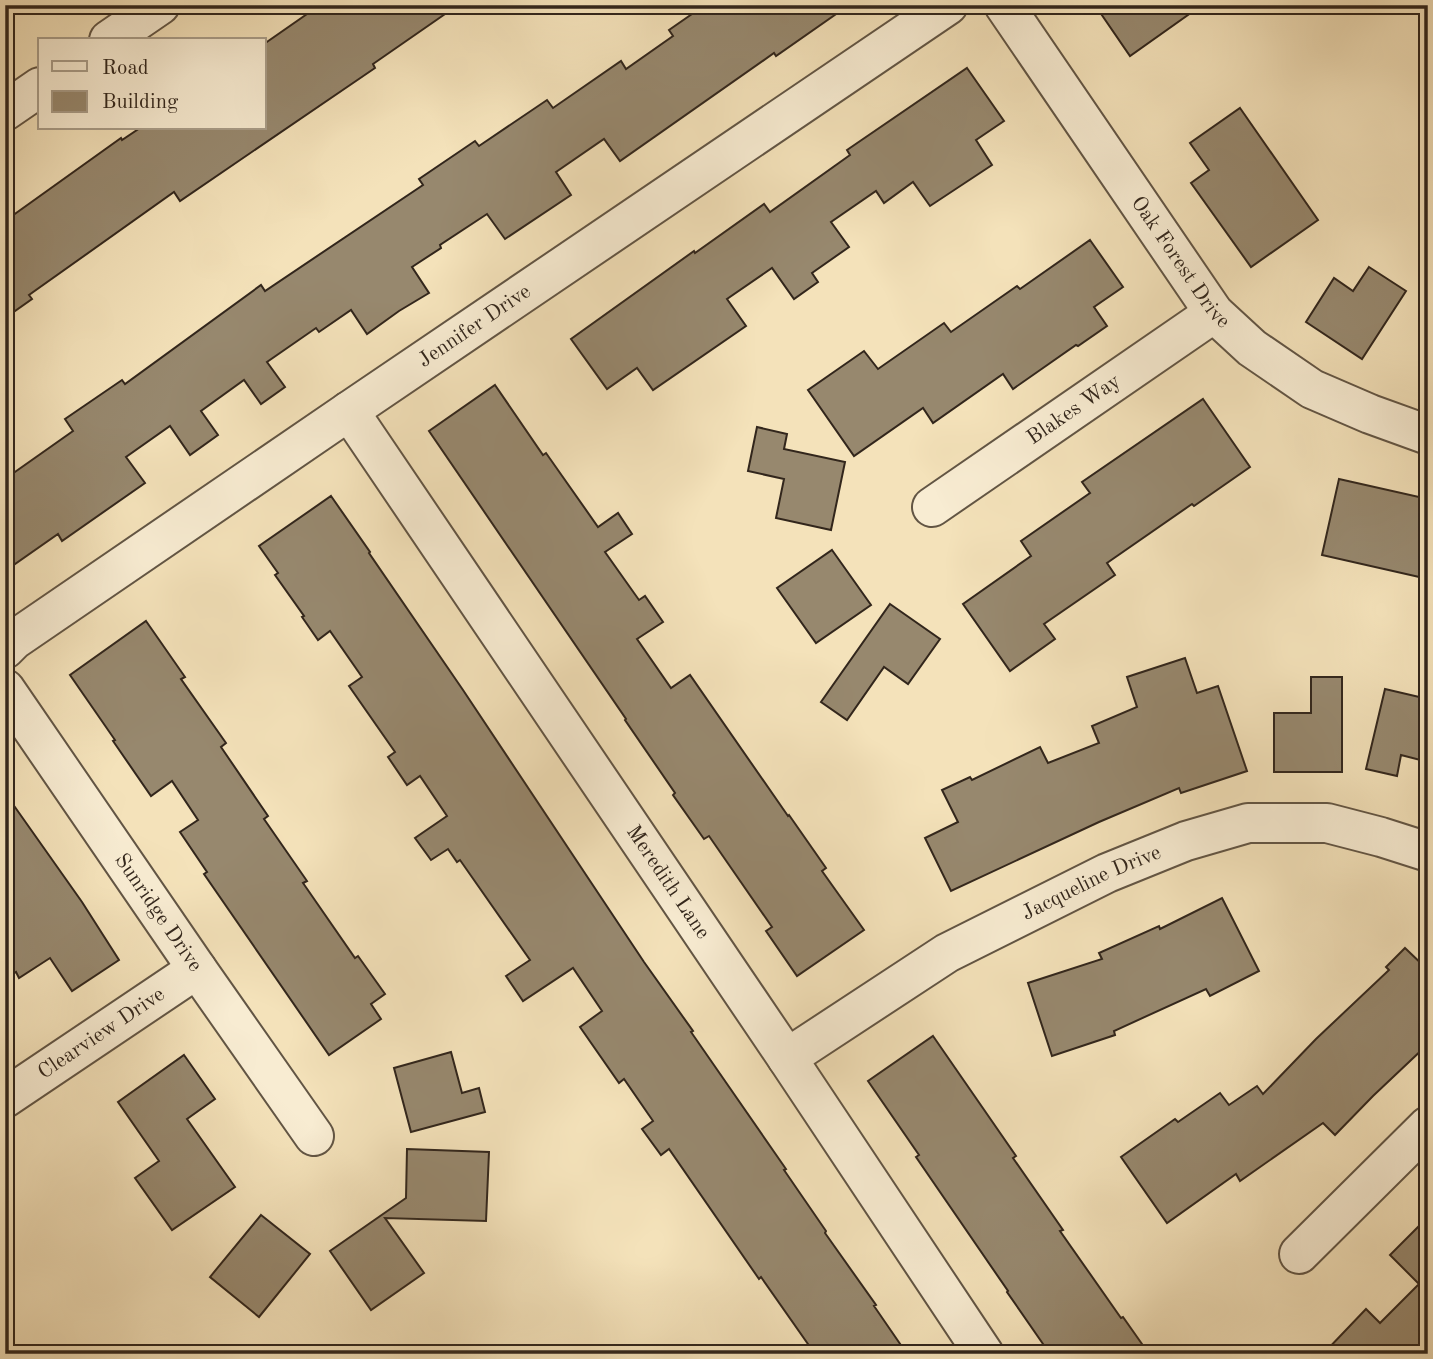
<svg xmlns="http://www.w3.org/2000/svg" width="1433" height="1359" viewBox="0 0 1433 1359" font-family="'Old Standard TT',serif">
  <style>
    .building { fill: #97886e; stroke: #32261c; stroke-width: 2 }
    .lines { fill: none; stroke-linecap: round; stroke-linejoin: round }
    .minor-casing { stroke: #625544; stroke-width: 42 }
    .minor { stroke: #f8ecd2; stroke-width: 38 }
    .labels { text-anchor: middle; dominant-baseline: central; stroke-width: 5; stroke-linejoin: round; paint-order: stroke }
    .street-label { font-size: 21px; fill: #32261c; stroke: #f8ecd2 }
  </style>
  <rect width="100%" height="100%" fill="#f4e2ba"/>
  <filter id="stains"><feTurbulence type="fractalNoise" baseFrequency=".00286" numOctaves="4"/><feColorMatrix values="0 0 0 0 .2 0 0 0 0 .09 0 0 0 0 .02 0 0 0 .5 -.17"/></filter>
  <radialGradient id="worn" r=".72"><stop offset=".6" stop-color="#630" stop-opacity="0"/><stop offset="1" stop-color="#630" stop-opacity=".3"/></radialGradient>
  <g class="building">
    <path d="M 320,5 L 458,5 L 373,64 L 375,68 L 180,201 L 174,192 L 29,295 L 32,299 L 5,318 L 5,221 L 121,138 L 122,140 L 140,128 L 264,128 L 264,44 Z"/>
    <path d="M 705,5 L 849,5 L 776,56 L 774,53 L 620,161 L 604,139 L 556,172 L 571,195 L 505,239 L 487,214 L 440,245 L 441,248 L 412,267 L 429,293 L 399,311 L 367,334 L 351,310 L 319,332 L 316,328 L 267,362 L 285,387 L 261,404 L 244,380 L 201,411 L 218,435 L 190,455 L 170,426 L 126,457 L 145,483 L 62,541 L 58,534 L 5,571 L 5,479 L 73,431 L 65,419 L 122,380 L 125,384 L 261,285 L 265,291 L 423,185 L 419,179 L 475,141 L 479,146 L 547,100 L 553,108 L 621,61 L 626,69 L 673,36 L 669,30 Z"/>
    <path d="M 1095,5 L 1202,5 L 1130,56 Z"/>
    <path d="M 967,68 L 1004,121 L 976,140 L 992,165 L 930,206 L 913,182 L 884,203 L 876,191 L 831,222 L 849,247 L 812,273 L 818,282 L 794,299 L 772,268 L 727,299 L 746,326 L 653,390 L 637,368 L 607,389 L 571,339 L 694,251 L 695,253 L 764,204 L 770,212 L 850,155 L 847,150 Z"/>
    <path d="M 1240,108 L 1318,220 L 1251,267 L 1191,183 L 1209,170 L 1190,143 Z"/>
    <path d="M 1090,240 L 1123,287 L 1094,307 L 1107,326 L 1078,346 L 1076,345 L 1013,389 L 1003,374 L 933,423 L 923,408 L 854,456 L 808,390 L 864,351 L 878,369 L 944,323 L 951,332 L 1017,286 L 1020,289 Z"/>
    <path d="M 1369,267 L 1406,291 L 1362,359 L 1306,322 L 1334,278 L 1353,291 Z"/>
    <path d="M 495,385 L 543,455 L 546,453 L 598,527 L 618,513 L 632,534 L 605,552 L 639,600 L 645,596 L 663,622 L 637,639 L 671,688 L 690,675 L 788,816 L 789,815 L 826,868 L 822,871 L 864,930 L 797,976 L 766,931 L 772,927 L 709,836 L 704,839 L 673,795 L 675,793 L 625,720 L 626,719 L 429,431 Z"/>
    <path d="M 1203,399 L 1250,467 L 1194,506 L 1192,504 L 1107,563 L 1115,575 L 1044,624 L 1055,639 L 1010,671 L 963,604 L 1031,556 L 1021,541 L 1090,493 L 1082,482 Z"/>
    <path d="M 757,427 L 787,434 L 784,449 L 845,462 L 831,530 L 776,518 L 784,479 L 748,471 Z"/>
    <path d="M 1339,479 L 1428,499 L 1428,579 L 1322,555 Z"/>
    <path d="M 331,496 L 370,552 L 369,553 L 463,690 L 644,962 L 693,1031 L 691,1032 L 786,1169 L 784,1170 L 826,1231 L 825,1233 L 876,1305 L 874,1306 L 907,1354 L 815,1354 L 761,1277 L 759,1279 L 669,1149 L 661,1155 L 642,1129 L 653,1121 L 624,1079 L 619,1083 L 580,1027 L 602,1011 L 573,968 L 523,1001 L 506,976 L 530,960 L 460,860 L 457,862 L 448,849 L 431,860 L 415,838 L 447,816 L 420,776 L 407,785 L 388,757 L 395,752 L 349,686 L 362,677 L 330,631 L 318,640 L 302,617 L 304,616 L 275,575 L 278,573 L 259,546 Z"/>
    <path d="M 832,550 L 871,605 L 816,643 L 777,588 Z"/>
    <path d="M 890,604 L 940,639 L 908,684 L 884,667 L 847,720 L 821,702 Z"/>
    <path d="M 146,621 L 185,677 L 181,679 L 226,743 L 221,747 L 268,816 L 264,819 L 307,881 L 303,883 L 355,958 L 358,956 L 385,994 L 371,1004 L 381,1019 L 329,1055 L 204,874 L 207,872 L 180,832 L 198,820 L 172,781 L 151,796 L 113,741 L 115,740 L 70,675 Z"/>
    <path d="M 1185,658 L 1197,693 L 1218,686 L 1247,771 L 1181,793 L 1179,788 L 1099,822 L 951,891 L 925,838 L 958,822 L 942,790 L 970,777 L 972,780 L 1040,747 L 1048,763 L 1099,743 L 1092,726 L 1137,707 L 1127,677 Z"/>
    <path d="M 1311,677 L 1342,677 L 1342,772 L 1274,772 L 1274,713 L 1311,713 Z"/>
    <path d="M 1385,689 L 1428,699 L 1428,762 L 1401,755 L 1397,776 L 1366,769 Z"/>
    <path d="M 5,793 L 82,902 L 119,960 L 72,991 L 50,958 L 19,978 L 16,972 L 5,979 Z"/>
    <path d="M 1222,898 L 1259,971 L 1210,996 L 1206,989 L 1114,1031 L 1115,1035 L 1052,1056 L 1028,983 L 1102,959 L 1099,953 L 1159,926 L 1160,929 Z"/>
    <path d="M 1405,948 L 1428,970 L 1428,1044 L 1373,1096 L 1335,1135 L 1323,1123 L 1240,1181 L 1236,1174 L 1167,1223 L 1121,1157 L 1175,1119 L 1178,1122 L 1220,1093 L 1229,1105 L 1257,1086 L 1263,1094 L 1316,1039 L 1389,970 L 1386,967 Z"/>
    <path d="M 933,1036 L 1016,1156 L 1013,1158 L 1063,1230 L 1060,1231 L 1121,1318 L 1123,1317 L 1149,1354 L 1050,1354 L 1007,1292 L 1008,1291 L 916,1157 L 919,1155 L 868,1081 Z"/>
    <path d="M 451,1052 L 462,1093 L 479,1088 L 485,1112 L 411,1132 L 394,1068 Z"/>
    <path d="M 184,1055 L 215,1099 L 187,1119 L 235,1187 L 172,1230 L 135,1178 L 159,1161 L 118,1102 Z"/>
    <path d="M 407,1149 L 489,1152 L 486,1221 L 385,1218 L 424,1273 L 371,1310 L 330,1251 L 406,1198 Z"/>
    <path d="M 261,1215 L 310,1254 L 259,1317 L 210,1277 Z"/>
    <path d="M 1428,1217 L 1428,1354 L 1323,1354 L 1366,1309 L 1380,1323 L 1419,1284 L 1390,1255 Z"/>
  </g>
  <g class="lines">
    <g class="minor-casing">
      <g id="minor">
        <path id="s1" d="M 1004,5 L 1214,313 L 1252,348 L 1312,389 L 1370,414 L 1428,435"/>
        <path d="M 109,40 L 160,5"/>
        <path d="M 5,111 L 40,87"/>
        <path id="s2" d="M 349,411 L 787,1058 L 984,1354"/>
        <path id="s3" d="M 932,507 L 1214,313"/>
        <path id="s4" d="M 5,649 L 14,640 L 349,411 L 948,5"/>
        <path id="s5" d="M 5,689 L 197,969 L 314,1136"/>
        <path id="s6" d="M 787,1058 L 947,953 L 1107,873 L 1186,841 L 1248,823 L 1327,823 L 1381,837 L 1428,852"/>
        <path id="s7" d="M 5,1098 L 197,969"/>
        <path d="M 1299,1254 L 1428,1126"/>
      </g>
    </g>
    <use href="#minor" class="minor"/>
  </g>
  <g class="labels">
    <g class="street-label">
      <text stroke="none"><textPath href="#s1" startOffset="312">Oak Forest Drive</textPath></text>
      <text stroke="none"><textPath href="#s4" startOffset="570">Jennifer Drive</textPath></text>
      <text stroke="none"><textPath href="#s3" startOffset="172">Blakes Way</textPath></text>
      <text stroke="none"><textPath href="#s2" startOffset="569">Meredith Lane</textPath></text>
      <text stroke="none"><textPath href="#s6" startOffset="352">Jacqueline Drive</textPath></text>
      <text stroke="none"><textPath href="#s5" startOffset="271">Sunridge Drive</textPath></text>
      <text stroke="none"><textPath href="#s7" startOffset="116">Clearview Drive</textPath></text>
    </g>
  </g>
  <rect width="1433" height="1359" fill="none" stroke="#f4e2ba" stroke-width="28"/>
  <rect x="7" y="7" width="1419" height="1345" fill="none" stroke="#32261c" stroke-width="3.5"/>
  <rect x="14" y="14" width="1405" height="1331" fill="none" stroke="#32261c" stroke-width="2"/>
  <rect x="38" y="38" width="228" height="91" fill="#f8ecd2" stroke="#a99d89" stroke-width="2"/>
  <rect x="52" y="61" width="35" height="10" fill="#f8ecd2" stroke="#a99d89" stroke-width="2"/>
  <text x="102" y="74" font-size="21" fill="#32261c">Road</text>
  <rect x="52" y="91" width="35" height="21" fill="#97886e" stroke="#a99d89" stroke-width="2"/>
  <text x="102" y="108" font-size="21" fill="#32261c">Building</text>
  <rect width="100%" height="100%" filter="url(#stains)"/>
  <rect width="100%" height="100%" fill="url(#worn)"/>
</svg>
